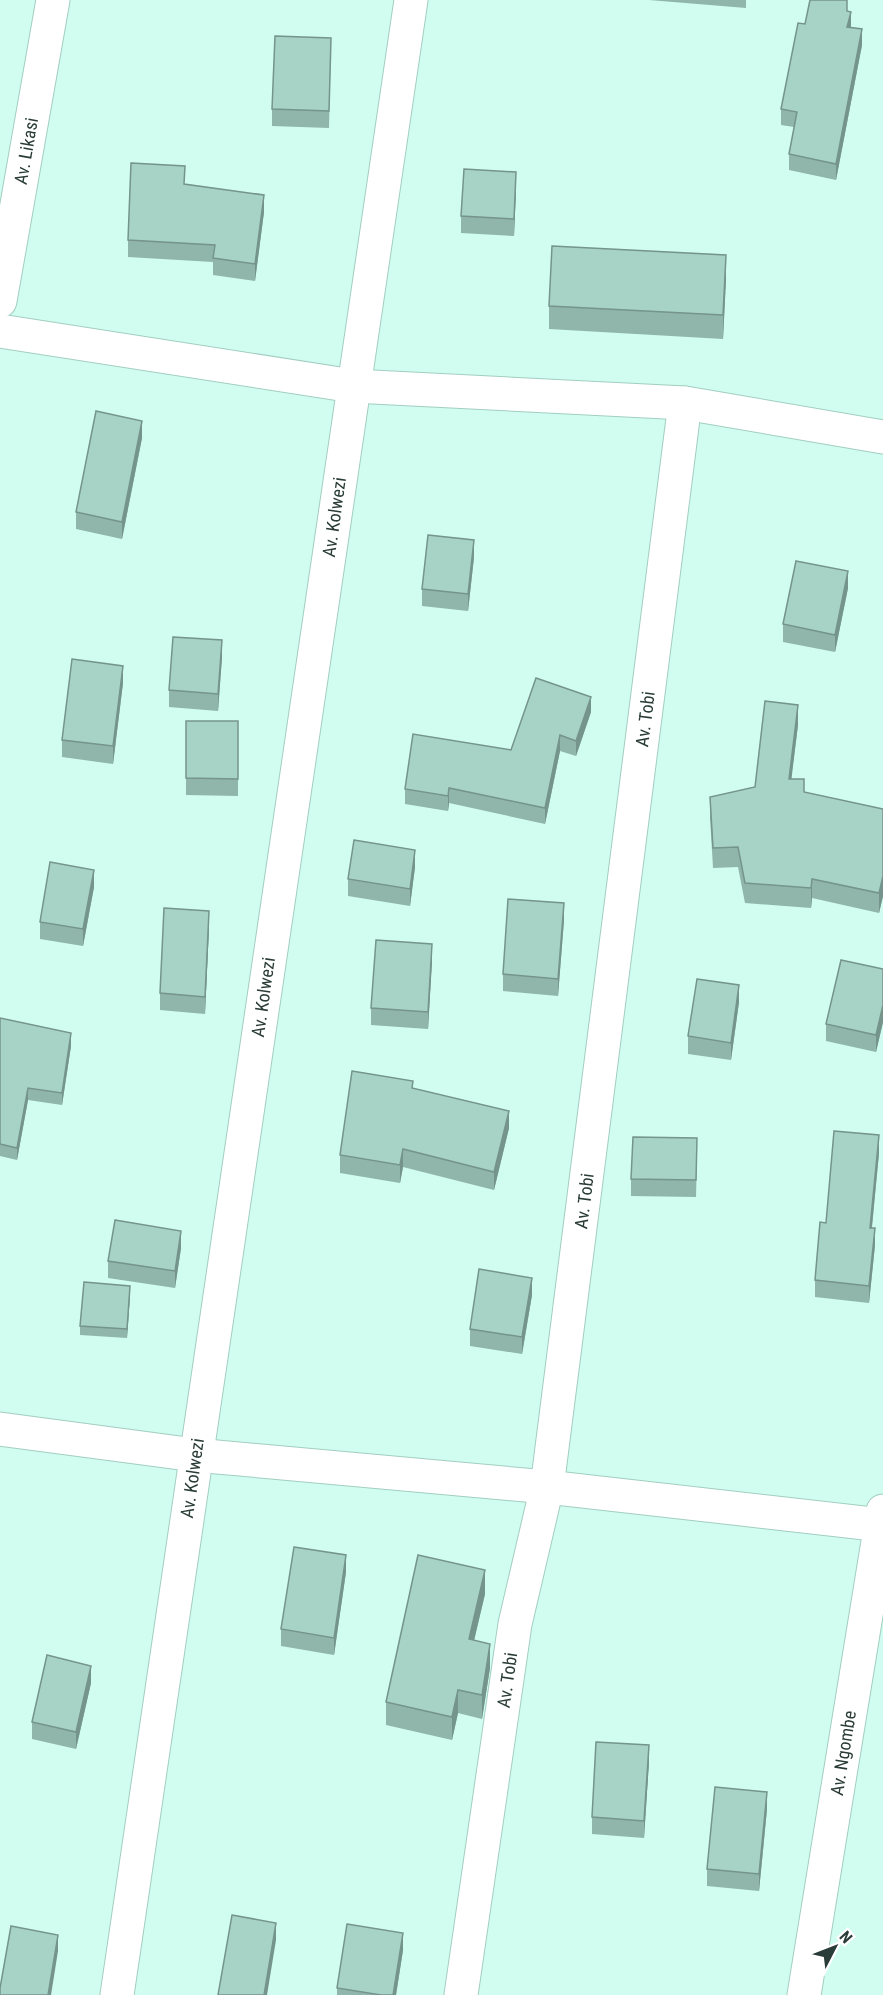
<svg xmlns="http://www.w3.org/2000/svg" width="883" height="1995" viewBox="0 0 883 1995" font-family="'Roboto Condensed',sans-serif">
  <style>
    .lines { fill: none; stroke-linecap: round; stroke-linejoin: round }
    .minor-casing { stroke: #a2cec1; stroke-width: 35 }
    .minor { stroke: #fff; stroke-width: 33 }
    .wall { fill: #90b5aa }
    .shaded-wall { fill: #75948b }
    .building { fill: #a7d3c6; stroke: #75948b; stroke-width: 1.5 }
    .labels { text-anchor: middle; dominant-baseline: central; stroke-width: 4.5; stroke-linejoin: round; paint-order: stroke }
    .street-label { font-size: 18px; fill: #2a3c37; stroke: #fff }
  </style>
  <rect width="100%" height="100%" fill="#d0fdef"/>
  <g class="lines">
    <g class="minor-casing">
      <g id="minor">
        <path d="M 0,301 L 53,0"/>
        <path d="M 0,331 L 353,386 L 685,403 L 883,437"/>
        <path d="M 0,1429 L 195,1455 L 547,1487 L 883,1525"/>
        <path d="M 117,1995 L 411,0"/>
        <path d="M 461,1995 L 515,1624 L 547,1487 L 685,403"/>
        <path d="M 804,1995 L 883,1511"/>
      </g>
    </g>
    <use href="#minor" class="minor"/>
  </g>
  <g class="wall">
    <path d="M 649,0 L 746,0 L 746,8 Z"/>
    <path d="M 847,11 L 851,28 L 862,45 L 836,180 L 789,170 L 789,154 L 794,127 L 781,125 L 781,109 L 805,24 Z"/>
    <path d="M 331,38 L 329,128 L 272,126 L 272,109 Z"/>
    <path d="M 185,184 L 264,212 L 255,281 L 213,275 L 213,262 L 128,257 L 128,240 Z"/>
    <path d="M 516,189 L 514,236 L 461,233 L 461,216 Z"/>
    <path d="M 726,279 L 723,339 L 549,329 L 549,306 Z"/>
    <path d="M 142,438 L 122,539 L 76,529 L 76,512 Z"/>
    <path d="M 474,557 L 468,611 L 422,606 L 422,589 Z"/>
    <path d="M 848,588 L 835,652 L 783,642 L 783,624 Z"/>
    <path d="M 222,657 L 218,711 L 169,707 L 169,690 Z"/>
    <path d="M 123,683 L 113,764 L 62,757 L 62,740 Z"/>
    <path d="M 591,712 L 576,756 L 560,751 L 545,824 L 449,803 L 448,811 L 405,804 L 405,789 L 511,750 Z"/>
    <path d="M 186,721 L 238,721 L 238,796 L 186,795 Z"/>
    <path d="M 798,725 L 791,779 L 804,792 L 883,809 L 883,896 L 879,913 L 812,898 L 811,908 L 745,903 L 738,867 L 713,868 L 710,817 L 710,797 L 755,787 Z"/>
    <path d="M 415,867 L 410,906 L 348,896 L 348,879 Z"/>
    <path d="M 94,887 L 83,946 L 40,939 L 40,922 Z"/>
    <path d="M 564,920 L 558,996 L 503,991 L 503,974 Z"/>
    <path d="M 209,928 L 205,1014 L 160,1010 L 160,993 Z"/>
    <path d="M 432,961 L 428,1029 L 371,1025 L 371,1008 Z"/>
    <path d="M 883,969 L 883,1022 L 876,1052 L 826,1041 L 826,1024 Z"/>
    <path d="M 739,1002 L 731,1060 L 688,1054 L 688,1036 Z"/>
    <path d="M 0,1018 L 71,1046 L 62,1105 L 28,1100 L 17,1160 L 0,1156 Z"/>
    <path d="M 413,1088 L 509,1128 L 494,1190 L 403,1167 L 400,1183 L 340,1173 L 340,1155 Z"/>
    <path d="M 879,1153 L 872,1228 L 875,1245 L 869,1303 L 815,1297 L 815,1280 L 826,1223 Z"/>
    <path d="M 697,1155 L 696,1197 L 631,1196 L 631,1179 Z"/>
    <path d="M 181,1248 L 175,1288 L 108,1278 L 108,1261 Z"/>
    <path d="M 130,1295 L 127,1338 L 80,1335 L 80,1326 Z"/>
    <path d="M 532,1295 L 522,1354 L 470,1346 L 470,1329 Z"/>
    <path d="M 346,1572 L 334,1655 L 281,1646 L 281,1629 Z"/>
    <path d="M 485,1594 L 474,1640 L 490,1668 L 482,1719 L 458,1713 L 452,1740 L 386,1725 L 386,1702 Z"/>
    <path d="M 91,1683 L 76,1749 L 32,1739 L 32,1722 Z"/>
    <path d="M 649,1762 L 644,1838 L 592,1834 L 592,1817 Z"/>
    <path d="M 767,1809 L 759,1891 L 707,1886 L 707,1869 Z"/>
    <path d="M 403,1950 L 396,1995 L 337,1995 L 337,1988 Z"/>
  </g>
  <g class="shaded-wall">
    <path d="M 851,12 L 851,28 L 847,27 Z"/>
    <path d="M 862,29 L 862,45 L 836,180 L 836,164 Z"/>
    <path d="M 516,172 L 516,189 L 514,236 L 514,219 Z"/>
    <path d="M 264,195 L 264,212 L 255,281 L 255,264 Z"/>
    <path d="M 726,255 L 726,279 L 723,339 L 723,315 Z"/>
    <path d="M 142,421 L 142,438 L 122,539 L 122,522 Z"/>
    <path d="M 474,540 L 474,557 L 468,611 L 468,594 Z"/>
    <path d="M 848,571 L 848,588 L 835,652 L 835,635 Z"/>
    <path d="M 222,640 L 222,657 L 218,711 L 218,694 Z"/>
    <path d="M 123,666 L 123,683 L 113,764 L 113,746 Z"/>
    <path d="M 591,697 L 591,712 L 576,756 L 576,741 Z"/>
    <path d="M 798,705 L 798,725 L 789,799 L 789,779 Z"/>
    <path d="M 560,735 L 560,751 L 545,824 L 545,808 Z"/>
    <path d="M 449,788 L 449,803 L 448,811 L 448,796 Z"/>
    <path d="M 415,850 L 415,867 L 410,906 L 410,889 Z"/>
    <path d="M 94,870 L 94,887 L 83,946 L 83,929 Z"/>
    <path d="M 883,876 L 883,896 L 879,913 L 879,893 Z"/>
    <path d="M 812,879 L 812,898 L 811,908 L 811,888 Z"/>
    <path d="M 564,903 L 564,920 L 558,996 L 558,979 Z"/>
    <path d="M 209,911 L 209,928 L 205,1014 L 205,997 Z"/>
    <path d="M 432,944 L 432,961 L 428,1029 L 428,1012 Z"/>
    <path d="M 739,985 L 739,1002 L 731,1060 L 731,1043 Z"/>
    <path d="M 883,1005 L 883,1022 L 876,1052 L 876,1035 Z"/>
    <path d="M 71,1033 L 71,1046 L 62,1105 L 62,1093 Z"/>
    <path d="M 28,1088 L 28,1100 L 17,1160 L 17,1148 Z"/>
    <path d="M 509,1111 L 509,1128 L 494,1190 L 494,1172 Z"/>
    <path d="M 879,1135 L 879,1153 L 870,1245 L 870,1228 Z"/>
    <path d="M 403,1149 L 403,1167 L 400,1183 L 400,1165 Z"/>
    <path d="M 875,1228 L 875,1245 L 869,1303 L 869,1286 Z"/>
    <path d="M 181,1231 L 181,1248 L 175,1288 L 175,1271 Z"/>
    <path d="M 532,1278 L 532,1295 L 522,1354 L 522,1337 Z"/>
    <path d="M 130,1286 L 130,1295 L 127,1338 L 127,1329 Z"/>
    <path d="M 346,1555 L 346,1572 L 334,1655 L 334,1638 Z"/>
    <path d="M 485,1570 L 485,1594 L 469,1662 L 469,1639 Z"/>
    <path d="M 490,1644 L 490,1668 L 482,1719 L 482,1695 Z"/>
    <path d="M 91,1666 L 91,1683 L 76,1749 L 76,1732 Z"/>
    <path d="M 458,1690 L 458,1713 L 452,1740 L 452,1717 Z"/>
    <path d="M 649,1745 L 649,1762 L 644,1838 L 644,1821 Z"/>
    <path d="M 767,1792 L 767,1809 L 759,1891 L 759,1874 Z"/>
    <path d="M 276,1923 L 276,1940 L 267,1995 L 264,1995 Z"/>
    <path d="M 403,1933 L 403,1950 L 396,1995 L 393,1995 Z"/>
    <path d="M 58,1935 L 58,1951 L 51,1995 L 48,1995 Z"/>
  </g>
  <g class="building">
    <path d="M 810,0 L 847,0 L 847,11 L 851,12 L 847,27 L 862,29 L 836,164 L 789,154 L 797,112 L 781,109 L 798,23 L 805,24 Z"/>
    <path d="M 275,36 L 331,38 L 329,111 L 272,109 Z"/>
    <path d="M 131,163 L 185,166 L 184,184 L 264,195 L 255,264 L 213,258 L 215,245 L 128,240 Z"/>
    <path d="M 464,169 L 516,172 L 514,219 L 461,216 Z"/>
    <path d="M 552,246 L 726,255 L 723,315 L 549,306 Z"/>
    <path d="M 96,411 L 142,421 L 122,522 L 76,512 Z"/>
    <path d="M 428,535 L 474,540 L 468,594 L 422,589 Z"/>
    <path d="M 796,561 L 848,571 L 835,635 L 783,624 Z"/>
    <path d="M 173,637 L 222,640 L 218,694 L 169,690 Z"/>
    <path d="M 72,659 L 123,666 L 113,746 L 62,740 Z"/>
    <path d="M 536,678 L 591,697 L 576,741 L 560,735 L 545,808 L 449,788 L 448,796 L 405,789 L 413,734 L 511,750 Z"/>
    <path d="M 765,701 L 798,705 L 789,779 L 804,779 L 804,792 L 883,809 L 883,876 L 879,893 L 812,879 L 811,888 L 745,883 L 738,847 L 713,848 L 710,797 L 755,787 Z"/>
    <path d="M 186,721 L 238,721 L 238,779 L 186,778 Z"/>
    <path d="M 354,840 L 415,850 L 410,889 L 348,879 Z"/>
    <path d="M 50,862 L 94,870 L 83,929 L 40,922 Z"/>
    <path d="M 508,899 L 564,903 L 558,979 L 503,974 Z"/>
    <path d="M 164,908 L 209,911 L 205,997 L 160,993 Z"/>
    <path d="M 376,940 L 432,944 L 428,1012 L 371,1008 Z"/>
    <path d="M 841,960 L 883,969 L 883,1005 L 876,1035 L 826,1024 Z"/>
    <path d="M 697,979 L 739,985 L 731,1043 L 688,1036 Z"/>
    <path d="M 0,1018 L 71,1033 L 62,1093 L 28,1088 L 17,1148 L 0,1144 Z"/>
    <path d="M 352,1071 L 413,1081 L 412,1088 L 509,1111 L 494,1172 L 403,1149 L 400,1165 L 340,1155 Z"/>
    <path d="M 834,1131 L 879,1135 L 870,1228 L 875,1228 L 869,1286 L 815,1280 L 820,1222 L 826,1223 Z"/>
    <path d="M 633,1137 L 697,1138 L 696,1180 L 631,1179 Z"/>
    <path d="M 115,1220 L 181,1231 L 175,1271 L 108,1261 Z"/>
    <path d="M 479,1269 L 532,1278 L 522,1337 L 470,1329 Z"/>
    <path d="M 84,1282 L 130,1286 L 127,1329 L 80,1326 Z"/>
    <path d="M 294,1547 L 346,1555 L 334,1638 L 281,1629 Z"/>
    <path d="M 418,1555 L 485,1570 L 469,1639 L 490,1644 L 482,1695 L 458,1690 L 452,1717 L 386,1702 Z"/>
    <path d="M 47,1655 L 91,1666 L 76,1732 L 32,1722 Z"/>
    <path d="M 596,1742 L 649,1745 L 644,1821 L 592,1817 Z"/>
    <path d="M 715,1787 L 767,1792 L 759,1874 L 707,1869 Z"/>
    <path d="M 232,1915 L 276,1923 L 264,1995 L 218,1995 Z"/>
    <path d="M 347,1924 L 403,1933 L 393,1995 L 381,1995 L 337,1988 Z"/>
    <path d="M 11,1926 L 58,1935 L 48,1995 L 0,1995 L 0,1988 Z"/>
  </g>
  <g class="labels">
    <g class="street-label">
      <text transform="translate(26 151) rotate(-80)">Av. Likasi</text>
      <text transform="translate(334 517) rotate(-82)">Av. Kolwezi</text>
      <text transform="translate(645 719) rotate(-83)">Av. Tobi</text>
      <text transform="translate(263 997) rotate(-82)">Av. Kolwezi</text>
      <text transform="translate(584 1201) rotate(-83)">Av. Tobi</text>
      <text transform="translate(192 1478) rotate(-82)">Av. Kolwezi</text>
      <text transform="translate(507 1680) rotate(-82)">Av. Tobi</text>
      <text transform="translate(843 1753) rotate(-81)">Av. Ngombe</text>
    </g>
  </g>
  <g transform="translate(835 1947) rotate(48)" stroke="#ffffff" stroke-width="4.5" paint-order="stroke">
  <path d="M0-4.5L10 22L0 15L-10 22Z" fill="#2a3c37"/>
  <text y="-9" font-size="16" font-weight="bold" text-anchor="middle" fill="#2a3c37">N</text>
  </g>
</svg>
